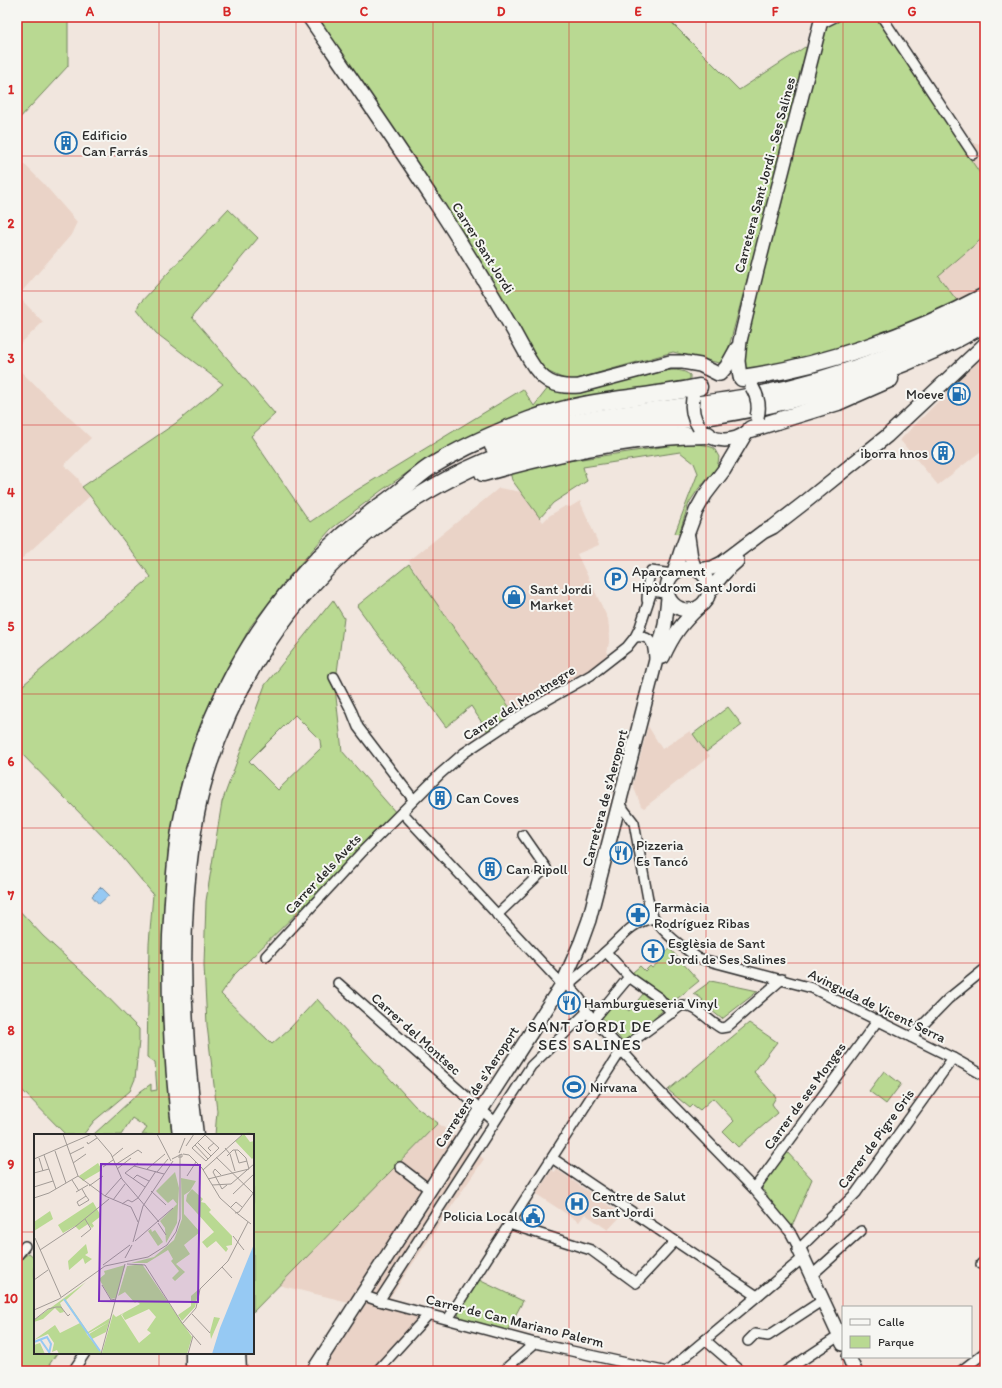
<svg xmlns="http://www.w3.org/2000/svg" width="1002" height="1388" viewBox="0 0 1002 1388" font-family="Itim,sans-serif">
  <style>
    .built { fill: #ead3c7 }
    .green { fill: #b9d992; stroke: #72825e; fill-rule: evenodd }
    .water { fill: #96c9f3; stroke: #6b8aa3 }
    .lines { fill: none; stroke-linecap: round; stroke-linejoin: round }
    .street-casing { stroke: #2b2b2b; stroke-width: 12 }
    .secondary-casing { stroke: #2b2b2b; stroke-width: 16 }
    .highway-casing { stroke: #2b2b2b; stroke-width: 19 }
    .street { stroke: #f6f6f2; stroke-width: 9 }
    .secondary { stroke: #f6f6f2; stroke-width: 13 }
    .highway { stroke: #f6f6f2; stroke-width: 16 }
    .secondary-bridge-casing { stroke: #2b2b2b; stroke-width: 16; stroke-linecap: butt }
    .secondary-bridge { stroke: #f6f6f2; stroke-width: 13 }
    .grid { fill: none; stroke: #d62828; stroke-width: 1; stroke-opacity: 0.55 }
    .labels { text-anchor: middle; dominant-baseline: central; stroke-width: 4; stroke-linejoin: round; paint-order: stroke }
    .poi-label { font-size: 14px; fill: #2b2b2b; stroke: #f6f6f2; text-anchor: start }
    .street-label { font-size: 14px; fill: #2b2b2b; stroke: #f6f6f2 }
    .quarter-label { font-size: 16px; letter-spacing: 1px; fill: #2b2b2b; stroke: #f6f6f2 }
    .inset-river { fill: none; stroke: #96c9f3; stroke-width: 2 }
    .inset-road { fill: none; stroke: #a29b96; stroke-width: 1 }
    .view { fill: #7b2cbf; fill-opacity: 0.15; stroke: #7b2cbf; stroke-width: 2 }
    .inset-edge { fill: none; stroke: #2b2b2b; stroke-width: 2 }
    .neatline { fill: none; stroke: #d62828; stroke-width: 1.5 }
    .grid-label { font-size: 13px; text-anchor: middle; font-weight: bold; fill: #d62828 }
  </style>
  <rect width="100%" height="100%" fill="#f1e6de"/>
  <filter id="ink" filterUnits="userSpaceOnUse"><feTurbulence type="fractalNoise" baseFrequency=".025" numOctaves="2"/><feDisplacementMap in="SourceGraphic" scale="8" xChannelSelector="R" yChannelSelector="G"/><feConvolveMatrix kernelMatrix="1 2 1 2 8 2 1 2 1" color-interpolation-filters="sRGB"/></filter>
  <g filter="url(#ink)">
    <g class="built">
      <path d="M 985,141 L 985,181 L 964,149 L 972,144 L 982,143 Z"/>
      <path d="M 17,157 L 43,183 L 77,222 L 71,235 L 18,296 L 43,322 L 17,347 Z"/>
      <path d="M 985,236 L 985,289 L 959,303 L 938,276 Z"/>
      <path d="M 985,354 L 985,448 L 938,485 L 900,440 Z"/>
      <path d="M 17,368 L 91,438 L 64,465 L 78,478 L 82,487 L 90,496 L 17,563 Z"/>
      <path d="M 499,488 L 522,492 L 543,522 L 549,516 L 565,506 L 570,507 L 580,501 L 599,545 L 577,554 L 608,619 L 610,637 L 605,663 L 515,715 L 427,592 L 409,561 Z"/>
      <path d="M 648,726 L 662,749 L 690,731 L 710,756 L 644,808 L 641,806 L 633,785 Z"/>
      <path d="M 438,1123 L 484,1159 L 390,1297 L 429,1321 L 382,1371 L 321,1371 L 361,1305 L 278,1285 Z"/>
      <path d="M 556,1169 L 615,1210 L 615,1212 L 621,1216 L 608,1230 L 585,1214 L 579,1222 L 536,1194 L 552,1170 L 555,1172 Z"/>
    </g>
    <g class="green">
      <path d="M 17,17 L 68,17 L 68,66 L 17,121 Z"/>
      <path d="M 315,17 L 666,17 L 739,90 L 805,47 L 809,50 L 727,354 L 723,361 L 719,363 L 673,352 L 569,381 L 540,368 Z"/>
      <path d="M 842,17 L 875,17 L 878,20 L 985,181 L 985,236 L 938,276 L 959,303 L 846,347 L 755,370 L 745,369 L 742,364 L 747,334 L 827,25 Z"/>
      <path d="M 228,209 L 258,238 L 192,317 L 275,414 L 251,436 L 310,522 L 357,490 L 523,389 L 534,406 L 548,388 C 577,400 613,383 642,375 L 643,377 C 657,373 677,365 690,375 L 690,380 L 682,383 L 587,397 L 586,395 L 583,396 L 584,398 L 534,411 L 533,409 L 530,410 L 531,412 L 448,449 L 413,469 L 382,490 L 331,529 L 285,581 L 250,627 L 217,688 L 199,730 L 182,779 L 169,841 L 162,952 L 164,1043 L 172,1135 L 142,1135 L 147,1128 L 132,1118 L 121,1135 L 93,1135 L 141,1091 L 151,1084 L 151,1091 L 157,1090 L 155,1063 L 147,1057 L 149,944 L 153,894 L 118,852 L 17,749 L 17,690 L 151,577 L 90,496 L 82,487 L 176,423 L 223,384 L 156,333 L 137,309 L 139,304 Z"/>
      <path d="M 688,443 L 705,445 L 714,448 L 719,457 L 717,469 L 699,488 L 689,503 L 679,534 L 675,533 L 698,473 L 694,463 L 680,452 L 583,467 L 587,481 L 553,503 L 540,518 L 512,480 L 510,472 L 562,462 Z"/>
      <path d="M 409,564 L 515,715 L 488,732 L 471,706 L 446,727 L 357,606 Z"/>
      <path d="M 333,600 L 344,618 L 335,688 L 342,751 L 397,814 L 234,975 L 221,994 L 272,1044 L 290,1028 L 317,999 L 415,1106 L 438,1123 L 253,1312 L 253,1135 L 215,1135 L 217,1111 L 207,1025 L 204,965 L 206,901 L 222,802 L 265,685 ZM 295,715 L 320,740 L 321,748 L 278,790 L 249,761 Z"/>
      <path d="M 728,707 L 742,725 L 706,752 L 693,734 Z"/>
      <path d="M 17,908 L 43,936 L 89,978 L 139,1029 L 139,1041 L 135,1079 L 130,1091 L 94,1121 L 83,1135 L 66,1135 L 17,1085 Z"/>
      <path d="M 670,949 L 699,981 L 673,1002 L 668,1003 L 655,989 L 647,986 L 632,973 L 640,966 L 645,971 L 650,966 L 652,968 L 660,961 L 658,959 Z"/>
      <path d="M 711,981 L 758,991 L 722,1019 L 701,1002 L 703,1000 L 698,996 L 693,994 Z"/>
      <path d="M 619,991 L 621,993 L 616,1000 L 629,1011 L 643,994 L 650,1000 L 654,998 L 665,1009 L 623,1042 L 600,1015 Z"/>
      <path d="M 749,1023 L 777,1042 L 754,1072 L 776,1097 L 772,1104 L 778,1113 L 738,1147 L 723,1132 L 734,1121 L 713,1098 L 700,1110 L 693,1105 L 690,1108 L 668,1090 Z"/>
      <path d="M 884,1071 L 901,1084 L 886,1104 L 869,1091 Z"/>
      <path d="M 787,1152 L 812,1179 L 792,1226 L 767,1198 L 768,1196 L 762,1188 L 762,1185 Z"/>
      <path d="M 29,1253 L 35,1258 L 35,1353 L 57,1353 L 45,1371 L 17,1371 L 17,1265 L 22,1258 Z"/>
      <path d="M 479,1280 L 523,1301 L 507,1331 L 461,1319 C 458,1316 458,1314 459,1310 Z"/>
    </g>
    <path class="water" d="M 101,887 L 109,895 L 99,904 L 92,896 Z"/>
    <g class="lines">
      <g class="street-casing">
        <g id="street">
          <path d="M 882,17 L 973,154"/>
          <path d="M 821,24 L 835,17"/>
          <path d="M 647,600 L 648,582 L 651,571 L 673,574"/>
          <path d="M 635,637 C 652,635 653,644 654,658"/>
          <path d="M 334,677 L 352,712 L 358,727 L 413,799"/>
          <path d="M 620,802 L 624,810 L 634,823 L 650,910 C 658,930 680,945 698,958 L 812,988 L 953,1058 L 985,1076"/>
          <path d="M 402,812 L 558,980 C 571,988 582,997 587,1012 L 652,1084 L 754,1189 L 790,1232 L 799,1249 L 856,1193 L 953,1058"/>
          <path d="M 497,915 L 546,868 L 523,835"/>
          <path d="M 606,952 L 629,977 L 659,998 L 672,1013"/>
          <path d="M 266,956 L 363,851 L 440,774 L 464,753 L 524,713 L 591,675 L 627,647 L 635,637 L 640,627 L 651,594 L 654,591 L 663,593 L 667,595"/>
          <path d="M 338,983 L 494,1121"/>
          <path d="M 571,988 L 571,982 C 582,972 594,963 604,953 C 621,939 630,922 654,918"/>
          <path d="M 594,1019 L 629,977"/>
          <path d="M 911,1037 L 948,999 L 985,969"/>
          <path d="M 552,1158 L 757,1296"/>
          <path d="M 400,1167 L 430,1190"/>
          <path d="M 754,1189 L 878,1020"/>
          <path d="M 509,1224 L 591,1250 L 636,1283 L 675,1241"/>
          <path d="M 17,1256 L 25,1246"/>
          <path d="M 981,1264 L 985,1261"/>
          <path d="M 812,1275 L 861,1231"/>
          <path d="M 362,1295 L 379,1301 L 535,1343 L 663,1371"/>
          <path d="M 379,1301 L 531,1066 L 587,1012"/>
          <path d="M 448,1319 L 622,1049 L 682,1005 C 698,1006 708,1021 721,1028 L 727,1027 L 782,979"/>
          <path d="M 705,1340 L 741,1371"/>
          <path d="M 748,1341 L 755,1334 L 768,1336 L 823,1300"/>
          <path d="M 73,1371 L 85,1353"/>
          <path d="M 377,1371 L 429,1314"/>
          <path d="M 503,1371 L 535,1343"/>
          <path d="M 668,1371 L 804,1257"/>
          <path d="M 786,1371 L 839,1336"/>
          <path d="M 961,1371 L 984,1353"/>
        </g>
      </g>
      <g class="secondary-casing">
        <g id="secondary">
          <path d="M 309,17 C 386,129 464,239 529,359 C 542,381 553,388 579,386 L 670,362 L 683,362 L 700,365 L 718,374"/>
          <path d="M 720,374 L 727,366 L 737,348"/>
          <path d="M 740,377 L 738,361 L 740,341 L 757,270 L 822,17"/>
          <path d="M 700,429 C 713,443 733,443 747,432"/>
          <path d="M 688,537 L 691,558 L 695,569"/>
          <circle cx="688" cy="589" r="21"/>
          <path d="M 698,570 L 712,568 L 722,563 L 763,532 L 773,527 L 804,503 L 887,436 L 985,344"/>
          <path d="M 674,573 L 681,551 L 696,511 L 705,495 L 724,470 L 746,433"/>
          <path d="M 709,593 C 717,580 725,571 737,561"/>
          <path d="M 663,657 C 673,635 681,624 699,607"/>
          <path d="M 799,1249 L 843,1344"/>
          <path d="M 849,1357 L 855,1371"/>
          <path d="M 313,1371 L 563,983 L 581,942 L 589,920 L 665,625 L 668,598"/>
        </g>
      </g>
      <g class="highway-casing">
        <g id="highway">
          <path d="M 742,378 C 824,366 912,335 985,296"/>
          <path d="M 751,429 L 838,402 L 890,379"/>
          <path d="M 493,446 C 572,414 659,412 742,398 C 828,383 909,352 985,309"/>
          <path d="M 483,473 C 554,453 634,435 708,435"/>
          <path d="M 181,1135 C 173,1069 169,1003 171,936 C 173,903 174,870 179,837 C 197,721 256,613 343,535 C 353,527 363,520 372,512 C 383,504 395,496 405,487 C 413,480 421,473 430,467 C 461,448 495,433 529,420 C 584,399 642,399 699,387"/>
          <path d="M 195,1135 C 185,1057 180,982 185,904 C 188,860 193,815 206,773 C 234,681 290,595 365,534 C 417,493 476,460 540,443 C 596,428 653,425 710,416 C 806,401 900,372 985,324"/>
          <path d="M 194,1353 L 194,1371"/>
          <path d="M 209,1353 L 210,1371"/>
          <path d="M 222,1353 L 222,1371"/>
          <path d="M 237,1353 L 238,1371"/>
        </g>
      </g>
      <use href="#street" class="street"/>
      <use href="#secondary" class="secondary"/>
      <use href="#highway" class="highway"/>
      <g class="secondary-bridge-casing">
        <g id="secondary-bridge">
          <path d="M 752,387 C 758,397 760,406 757,417"/>
          <path d="M 693,398 C 691,409 693,418 699,427"/>
        </g>
      </g>
      <use href="#secondary-bridge" class="secondary-bridge"/>
    </g>
  </g>
  <path class="grid" d="M 159,17 L 159,1135M 296,17 L 296,1371M 433,17 L 433,1371M 569,17 L 569,1371M 706,17 L 706,1371M 843,17 L 843,1307M 17,156 L 985,156M 17,291 L 985,291M 17,425 L 985,425M 17,560 L 985,560M 17,694 L 985,694M 17,828 L 985,828M 17,963 L 985,963M 17,1097 L 985,1097M 17,1232 L 35,1232M 253,1232 L 985,1232M 159,1353 L 159,1371M 843,1357 L 843,1371"/>
  <defs>
    <g id="building-ring" transform="scale(1.15)"><circle r="9.5" fill="#f6f6f2" stroke="#1f6fb2" stroke-width="1.5"/><path d="M-4-6H4V6H1V3H-1V6H-4ZM-2.5-4.3h1.7v1.8h-1.7ZM.8-4.3h1.7v1.8H.8ZM-2.5-1h1.7V.8h-1.7ZM.8-1h1.7V.8H.8Z" fill="#1f6fb2"/></g>
    <g id="fuel-ring" transform="scale(1.15)"><circle r="9.5" fill="#f6f6f2" stroke="#1f6fb2" stroke-width="1.5"/><path d="M-5.5-6h7V0h2V4h1.3V-2.5L3-4.5l.8-.8L6-3V5H2.5V1h-1V6h-7ZM-4.2-4.7v3.2H.2V-4.7Z" fill="#1f6fb2"/></g>
    <g id="parking-ring" transform="scale(1.15)"><circle r="9.5" fill="#f6f6f2" stroke="#1f6fb2" stroke-width="1.5"/><path d="M-3.5-5.5H1a3.5 3.5 0 0 1 0 7H-1V5.5H-3.5ZM-1-3.4V-.6H.8a1.4 1.4 0 0 0 0-2.8Z" fill="#1f6fb2"/></g>
    <g id="shop-ring" transform="scale(1.15)"><circle r="9.5" fill="#f6f6f2" stroke="#1f6fb2" stroke-width="1.5"/><path d="M-5-2.5h2.3a2.7 3.5 0 0 1 5.4 0H5L5.5 6h-11ZM-1.5-2.5h3a1.5 2.3 0 0 0-3 0Z" fill="#1f6fb2"/></g>
    <g id="restaurant-ring" transform="scale(1.15)"><circle r="9.5" fill="#f6f6f2" stroke="#1f6fb2" stroke-width="1.5"/><path d="M-5-6h1v4h1v-4h1v4h1v-4h1v5L-1.5 .5V6h-2V.5L-5-1ZM5-6V6H3V1.5H1.5Q1.5-4 5-6Z" fill="#1f6fb2"/></g>
    <g id="pharmacy-ring" transform="scale(1.15)"><circle r="9.5" fill="#f6f6f2" stroke="#1f6fb2" stroke-width="1.5"/><path d="M-2-6h4v4h4v4h-4v4h-4v-4h-4v-4h4Z" fill="#1f6fb2"/></g>
    <g id="church-ring" transform="scale(1.15)"><circle r="9.5" fill="#f6f6f2" stroke="#1f6fb2" stroke-width="1.5"/><path d="M-1.2-6h2.4v3.5h3.3v2.4h-3.3V6h-2.4V-.1h-3.3v-2.4h3.3Z" fill="#1f6fb2"/></g>
    <g id="stadium-ring" transform="scale(1.15)"><circle r="9.5" fill="#f6f6f2" stroke="#1f6fb2" stroke-width="1.5"/><path d="M0-5a6.5 5 0 1 0 0 10a6.5 5 0 1 0 0-10ZM-3.5-1.8h7v3.6h-7Z" fill="#1f6fb2"/></g>
    <g id="hospital-ring" transform="scale(1.15)"><circle r="9.5" fill="#f6f6f2" stroke="#1f6fb2" stroke-width="1.5"/><path d="M-5-5h3v3.5h4V-5h3V5h-3V1.5h-4V5h-3Z" fill="#1f6fb2"/></g>
    <g id="civic-ring" transform="scale(1.15)"><circle r="9.5" fill="#f6f6f2" stroke="#1f6fb2" stroke-width="1.5"/><path d="M-.6-6.5H3V-4.5H.6V-3L4-1V1h2V6H-6V1h2V-1L-.6-3ZM-1.2 2.5V6h2.4V2.5Z" fill="#1f6fb2"/></g>
  </defs>
  <g fill-rule="evenodd">
    <use href="#building-ring" x="66" y="143"/>
    <use href="#fuel-ring" x="959" y="394"/>
    <use href="#building-ring" x="943" y="453"/>
    <use href="#parking-ring" x="616" y="579"/>
    <use href="#shop-ring" x="514" y="597"/>
    <use href="#building-ring" x="440" y="798"/>
    <use href="#restaurant-ring" x="621" y="853"/>
    <use href="#building-ring" x="490" y="869"/>
    <use href="#pharmacy-ring" x="638" y="915"/>
    <use href="#church-ring" x="653" y="951"/>
    <use href="#restaurant-ring" x="569" y="1003"/>
    <use href="#stadium-ring" x="574" y="1087"/>
    <use href="#hospital-ring" x="577" y="1204"/>
    <use href="#civic-ring" x="533" y="1216"/>
  </g>
  <g class="labels">
    <g class="poi-label">
      <text x="82" y="135">Edificio<tspan x="82" dy="16">Can Farrás</tspan></text>
      <text x="944" y="394" text-anchor="end">Moeve</text>
      <text x="928" y="453" text-anchor="end">iborra hnos</text>
      <text x="632" y="571">Aparcament<tspan x="632" dy="16">Hipòdrom Sant Jordi</tspan></text>
      <text x="530" y="589">Sant Jordi<tspan x="530" dy="16">Market</tspan></text>
      <text x="456" y="798">Can Coves</text>
      <text x="636" y="845">Pizzeria<tspan x="636" dy="16">Es Tancó</tspan></text>
      <text x="506" y="869">Can Ripoll</text>
      <text x="654" y="907">Farmàcia<tspan x="654" dy="16">Rodríguez Ribas</tspan></text>
      <text x="668" y="943">Esglèsia de Sant<tspan x="668" dy="16">Jordi de Ses Salines</tspan></text>
      <text x="584" y="1003">Hamburgueseria Vinyl</text>
      <text x="590" y="1087">Nirvana</text>
      <text x="592" y="1196">Centre de Salut<tspan x="592" dy="16">Sant Jordi</tspan></text>
      <text x="518" y="1216" text-anchor="end">Policia Local</text>
    </g>
    <g class="street-label">
      <text transform="translate(765 175) rotate(-75)">Carretera Sant Jordi - Ses Salines</text>
      <text transform="translate(483 248) rotate(58)">Carrer Sant Jordi</text>
      <text transform="translate(519 703) rotate(-32)">Carrer del Montnegre</text>
      <text transform="translate(605 798) rotate(-75)">Carretera de s'Aeroport</text>
      <text transform="translate(323 874) rotate(-47)">Carrer dels Avets</text>
      <text transform="translate(877 1006) rotate(26)">Avinguda de Vicent Serra</text>
      <text transform="translate(416 1034) rotate(42)">Carrer del Montsec</text>
      <text transform="translate(477 1087) rotate(-57)">Carretera de s'Aeroport</text>
      <text transform="translate(805 1096) rotate(-54)">Carrer de ses Monges</text>
      <text transform="translate(876 1139) rotate(-54)">Carrer de Pigre Gris</text>
      <text transform="translate(515 1321) rotate(14)">Carrer de Can Mariano Palerm</text>
    </g>
    <g class="quarter-label">
      <text x="590" y="1026">SANT JORDI DE<tspan x="590" dy="18">SES SALINES</tspan></text>
    </g>
  </g>
  <g transform="translate(34 1134)">
    <rect width="220" height="220" fill="#f1e6de"/>
    <path d="M 210,0 L 216,8 L 220,7 L 220,23 L 218,25 L 201,7 ZM 64,29 L 68,36 L 49,47 L 45,42 ZM 141,38 L 145,54 L 143,89 L 132,109 L 131,94 L 126,87 L 143,70 L 139,65 L 134,69 L 122,57 ZM 147,44 L 162,47 L 156,57 L 150,61 L 150,80 L 166,98 L 150,111 L 156,120 L 142,130 L 151,138 L 141,147 L 138,144 L 145,137 L 137,127 L 139,125 L 134,116 L 113,129 L 97,129 L 120,123 L 140,106 L 148,85 ZM 158,55 L 169,65 L 167,68 L 171,69 L 177,76 L 175,78 L 198,102 L 198,111 L 192,112 L 194,115 L 192,118 L 182,107 L 173,114 L 168,108 L 180,98 L 152,67 L 153,61 ZM 59,68 L 67,82 L 58,89 L 60,92 L 58,94 L 54,90 L 45,96 L 41,92 L 29,99 L 24,91 ZM 16,77 L 19,85 L 0,97 L 0,88 ZM 117,95 L 118,98 L 121,96 L 129,108 L 124,112 L 114,97 ZM 52,110 L 54,119 L 51,121 L 58,125 L 51,130 L 49,124 L 35,136 L 34,127 ZM 108,130 L 158,203 L 153,220 L 25,220 L 23,216 L 18,218 L 20,209 L 14,200 L 0,206 L 21,191 L 26,199 L 46,189 L 30,166 L 26,169 L 30,178 L 26,179 L 21,174 L 9,185 L 0,188 L 0,186 L 52,148 L 32,166 L 54,198 L 76,184 L 75,188 L 53,200 L 51,198 L 68,219 L 79,180 L 82,183 L 106,170 L 103,167 L 101,169 L 91,158 L 84,162 L 93,132 ZM 115,175 L 122,183 L 113,196 L 117,199 L 105,209 L 87,181 L 90,179 L 88,181 L 91,186 ZM 91,131 L 82,164 L 77,165 L 65,145 L 71,140 L 70,137 ZM 165,155 L 161,173 L 148,187 L 144,181 L 157,172 L 157,162 ZM 180,183 L 186,184 L 177,205 L 176,198 ZM 75,188 L 72,198 L 58,205 L 55,200 ZM 6,209 L 11,220 L 0,220 L 0,211 Z" fill="#b9d992" fill-rule="evenodd"/>
    <path d="M 220,110 L 220,220 L 178,220 L 186,194 Z" fill="#96c9f3"/>
    <path class="inset-river" d="M 30,165 L 66,217M 6,205 L 15,218M 0,208 L 13,203 L 17,210 L 15,220"/>
    <path class="inset-road" d="M 29,0 L 44,42 L 71,62 L 97,73 L 104,88M 60,0 L 77,20 L 88,45 L 125,88M 123,0 L 137,27M 171,1 L 185,14 L 172,27 L 158,14 L 172,0M 53,8 L 54,10 L 63,4M 163,8 L 177,22M 161,11 L 174,25M 152,12 L 160,0M 191,14 L 196,20 L 201,37M 201,16 L 205,29 L 213,27M 21,17 L 32,49M 177,17 L 174,14 L 180,9M 145,19 L 151,4M 36,20 L 50,13M 149,20 L 155,21 L 168,34 L 186,64 L 205,81M 10,21 L 22,55M 193,22 L 199,16 L 204,16 L 212,24 L 215,35M 78,23 L 89,14M 182,23 L 219,59M 5,24 L 9,37M 0,25 L 58,0M 138,25 L 148,20 L 148,23 L 144,23M 39,29 L 52,20M 81,31 L 104,16 L 108,19M 100,32 L 130,40M 69,33 L 79,26M 83,35 L 97,24M 113,35 L 131,20M 169,36 L 209,0M 123,38 L 134,25M 0,39 L 15,35M 91,39 L 111,53M 91,39 L 104,29M 187,41 L 181,35 L 179,38 L 188,55 L 193,51M 153,42 L 162,28M 99,45 L 103,41 L 115,47M 174,45 L 215,35M 38,46 L 45,57M 178,51 L 197,50 L 220,30M 55,52 L 69,42M 0,53 L 19,47M 48,55 L 52,62 L 55,66 L 45,72 L 43,68 L 52,62M 117,57 L 132,71M 42,58 L 54,51M 199,60 L 220,40M 71,62 L 87,44M 0,64 L 15,59 L 44,42M 79,66 L 91,50M 88,70 L 94,66 L 98,68 L 104,64 L 122,37M 196,74 L 202,68 L 208,73M 201,79 L 205,78 L 220,58M 204,80 L 217,90M 124,89 L 132,101M 199,102 L 210,116M 47,103 L 57,95 L 51,85M 1,104 L 27,163M 101,107 L 139,74M 99,108 L 109,72 L 139,27M 6,116 L 42,92 L 75,65M 91,124 L 98,111M 93,130 L 111,131 L 148,189 L 167,211M 69,131 L 96,111M 188,133 L 198,144M 0,146 L 14,136M 68,151 L 77,166 L 82,165M 0,176 L 25,165 L 71,132 L 114,123 L 133,111 L 142,98 L 146,85 L 146,20M 158,180 L 176,199M 0,186 L 14,175 L 22,173 L 27,173 L 34,182 L 36,180M 148,190 L 162,174 L 166,155 L 194,127 L 214,88M 67,220 L 91,130M 154,220 L 159,202"/>
    <path class="view" d="M 67,30 L 166,31 L 164,168 L 65,167 Z"/>
    <rect width="220" height="220" class="inset-edge"/>
  </g>
  <rect width="1002" height="1388" fill="none" stroke="#f6f6f2" stroke-width="44"/>
  <rect x="842" y="1306" width="130" height="52" fill="#f6f6f2" stroke="#a5a5a2"/>
  <rect x="850" y="1319" width="20" height="6" fill="#f6f6f2" stroke="#a5a5a2"/>
  <text x="878" y="1326" font-size="12" fill="#2b2b2b">Calle</text>
  <rect x="850" y="1336" width="20" height="12" fill="#b9d992" stroke="#a5a5a2"/>
  <text x="878" y="1346" font-size="12" fill="#2b2b2b">Parque</text>
  <rect x="22" y="22" width="958" height="1344" class="neatline"/>
  <g class="grid-label">
    <text x="90" y="16">A</text>
    <text x="227" y="16">B</text>
    <text x="364" y="16">C</text>
    <text x="501" y="16">D</text>
    <text x="638" y="16">E</text>
    <text x="775" y="16">F</text>
    <text x="912" y="16">G</text>
    <text x="11" y="94">1</text>
    <text x="11" y="228">2</text>
    <text x="11" y="363">3</text>
    <text x="11" y="497">4</text>
    <text x="11" y="631">5</text>
    <text x="11" y="766">6</text>
    <text x="11" y="900">7</text>
    <text x="11" y="1035">8</text>
    <text x="11" y="1169">9</text>
    <text x="11" y="1303">10</text>
  </g>
</svg>
